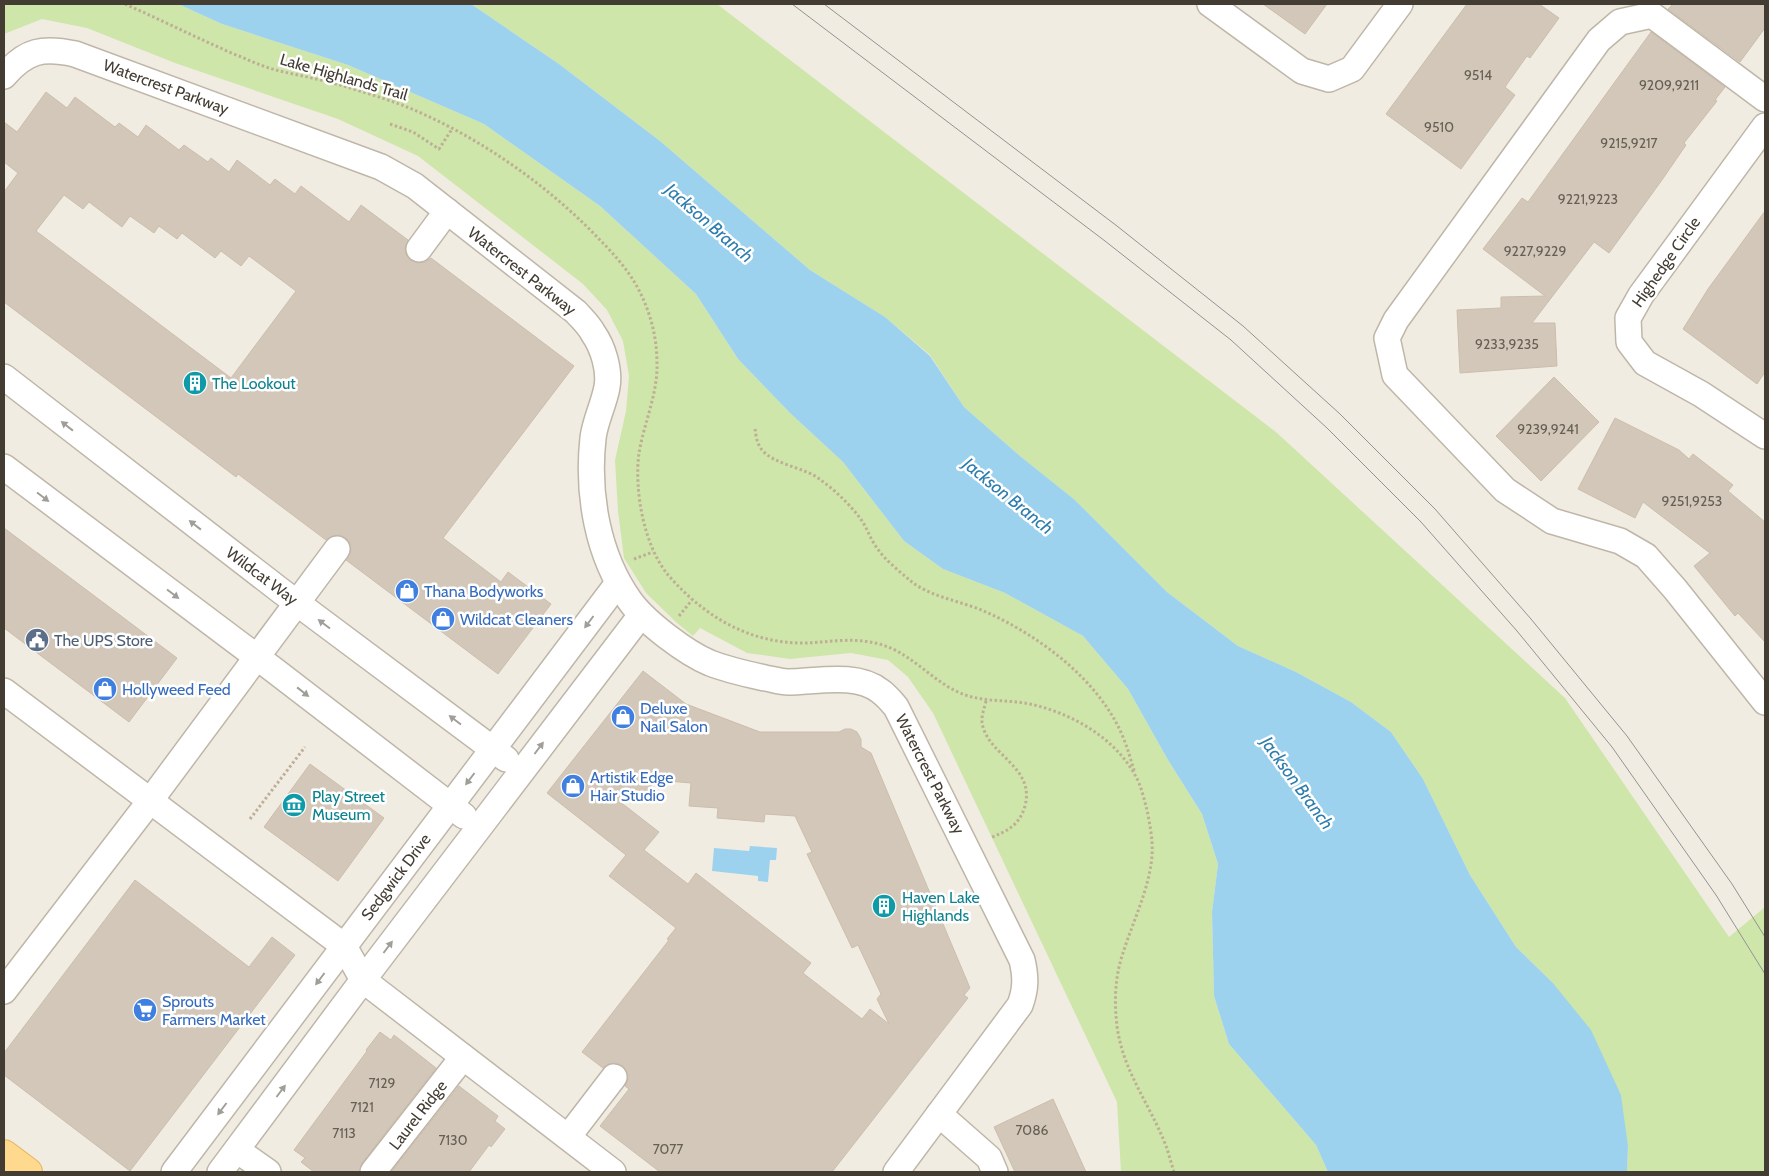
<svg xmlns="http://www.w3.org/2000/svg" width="1769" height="1176" viewBox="0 0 1769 1176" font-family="Cabin,sans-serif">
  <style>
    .green { fill: #cee6aa }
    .water { fill: #9dd2ef }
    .building { fill: #d2c7b8; stroke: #cdbeab; fill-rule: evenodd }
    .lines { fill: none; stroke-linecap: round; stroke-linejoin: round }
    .minor-casing { stroke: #bfb6a8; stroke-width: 28 }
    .major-casing { stroke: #e3b55e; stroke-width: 30 }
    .path { stroke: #beae96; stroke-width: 3; stroke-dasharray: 2.5 2.5; stroke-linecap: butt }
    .minor { stroke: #fff; stroke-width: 25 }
    .major { stroke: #fed98e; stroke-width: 28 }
    .tram { stroke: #939393; stroke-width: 1 }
    .oneway { fill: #a09e99 }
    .labels { text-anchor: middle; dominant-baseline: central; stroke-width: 5; stroke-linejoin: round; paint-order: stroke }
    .number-label { font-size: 14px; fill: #665f54 }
    .street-label { font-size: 16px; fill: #423c33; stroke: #fff }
    .culture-label { font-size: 16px; fill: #0d838f; stroke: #fff; text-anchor: start }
    .shop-label { font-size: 16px; fill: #366cbe; stroke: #fff; text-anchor: start }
    .service-label { font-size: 16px; fill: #4e5e75; stroke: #fff; text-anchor: start }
    .water-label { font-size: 18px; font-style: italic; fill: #2d7dad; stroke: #fff }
  </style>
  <rect width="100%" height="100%" fill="#f1ece2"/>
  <g class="green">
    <path d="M 4,4 L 178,4 L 222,24 L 348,65 L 484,124 L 600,206 L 696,294 L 738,359 L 790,413 L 843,462 L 904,541 L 943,569 L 1005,593 L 1083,636 L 1128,689 L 1168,760 L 1202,814 L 1218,864 L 1212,912 L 1214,996 L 1229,1044 L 1316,1145 L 1328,1172 L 1121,1172 L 1117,1102 L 933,713 L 908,677 L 888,660 L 851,653 L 790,659 L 747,653 L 700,628 L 693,636 L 677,623 L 646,593 L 624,558 L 618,511 L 615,460 L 626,411 L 629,376 L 623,341 L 607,310 L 583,284 L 418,156 L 338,119 L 175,63 L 87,28 L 42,19 L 4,34 Z"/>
    <path d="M 471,4 L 717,4 L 1276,432 L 1565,698 L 1729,937 L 1765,907 L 1765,1172 L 1627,1172 L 1628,1146 L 1552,982 L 1516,947 L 1470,875 L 1423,779 L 1391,732 L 1351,702 L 1296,672 L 1238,646 L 1167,592 L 1075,500 L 1020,456 L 964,407 L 930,355 L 885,317 L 810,270 L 660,141 L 559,64 Z"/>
  </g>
  <g class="water">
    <path d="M 178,4 L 471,4 L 559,64 L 660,141 L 810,270 L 885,317 L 930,356 L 964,407 L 1020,456 L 1075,500 L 1167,592 L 1238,646 L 1296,672 L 1351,702 L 1391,732 L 1423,779 L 1470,875 L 1516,947 L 1552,982 L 1591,1030 L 1621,1095 L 1628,1146 L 1627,1172 L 1328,1172 L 1316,1145 L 1229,1044 L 1214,996 L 1212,912 L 1218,864 L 1202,814 L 1168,760 L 1128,689 L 1083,636 L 1005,593 L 943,569 L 904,541 L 843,462 L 790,413 L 738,359 L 696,294 L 600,206 L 484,124 L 348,65 L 222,24 Z"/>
    <path d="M 750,846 L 777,848 L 776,860 L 770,860 L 768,882 L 758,881 L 758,876 L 712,871 L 714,848 L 749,851 Z"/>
  </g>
  <g class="building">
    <path d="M 1263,4 L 1327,4 L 1305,34 Z"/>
    <path d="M 1467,4 L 1539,4 L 1559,18 L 1530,58 L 1527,56 L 1505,87 L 1515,95 L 1461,169 L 1386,114 Z"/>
    <path d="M 1673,4 L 1765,4 L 1765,28 L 1740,62 L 1668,9 Z"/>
    <path d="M 1651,32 L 1725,87 L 1715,100 L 1717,101 L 1684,143 L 1686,145 L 1662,180 L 1609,253 L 1594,242 L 1532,323 L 1555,323 L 1557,366 L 1460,373 L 1457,310 L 1501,308 L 1501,297 L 1545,296 L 1483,249 L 1522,198 L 1528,202 Z"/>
    <path d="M 46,92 L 67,108 L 75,97 L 115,127 L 119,123 L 138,137 L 146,125 L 179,150 L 184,145 L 208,162 L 211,158 L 229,172 L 237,160 L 270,185 L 275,179 L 295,194 L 301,186 L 349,222 L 361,205 L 408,240 L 405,248 L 406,254 L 410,260 L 418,263 L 425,262 L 431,258 L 574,366 L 443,538 L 501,582 L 508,572 L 551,604 L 498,674 L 346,560 L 351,550 L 350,543 L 345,537 L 338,535 L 332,536 L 326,540 L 238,474 L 236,477 L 4,302 L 4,192 L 18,173 L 4,162 L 4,122 L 17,132 ZM 64,195 L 83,209 L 89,202 L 122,227 L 130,216 L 154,233 L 159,226 L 177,239 L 182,233 L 215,258 L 221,251 L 241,266 L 249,256 L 296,291 L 231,378 L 36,231 Z"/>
    <path d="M 1765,211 L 1765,372 L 1757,384 L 1683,329 L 1708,289 Z"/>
    <path d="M 1554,377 L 1599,422 L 1541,481 L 1496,436 Z"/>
    <path d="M 1615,418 L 1679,450 L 1689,459 L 1693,454 L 1733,485 L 1728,491 L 1765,522 L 1765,642 L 1738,613 L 1735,616 L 1694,566 L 1710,553 L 1643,502 L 1635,518 L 1578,489 Z"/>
    <path d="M 4,528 L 177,658 L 129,722 L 4,628 Z"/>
    <path d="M 643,671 L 686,704 L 760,732 L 839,732 L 845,729 L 851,729 L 857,732 L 861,739 L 861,747 L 871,753 L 970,988 L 964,995 L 968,998 L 832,1172 L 660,1172 L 600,1126 L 629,1089 L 625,1086 L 628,1079 L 627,1072 L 623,1066 L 616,1063 L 609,1064 L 603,1068 L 582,1052 L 669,940 L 667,939 L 676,928 L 609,876 L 626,855 L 547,793 ZM 656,780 L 691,783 L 689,806 L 718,808 L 717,818 L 764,822 L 765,814 L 795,816 L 812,852 L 807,854 L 852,948 L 858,945 L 881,994 L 877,999 L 889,1024 L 870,1009 L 862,1019 L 803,973 L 811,963 L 696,873 L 688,884 L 644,850 L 659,832 L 619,801 L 639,802 Z"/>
    <path d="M 310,764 L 384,818 L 338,881 L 264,827 Z"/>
    <path d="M 135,880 L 249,967 L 272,937 L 295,955 L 130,1171 L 4,1075 L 4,1053 Z"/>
    <path d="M 380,1032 L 391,1040 L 394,1035 L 436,1068 L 362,1163 L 359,1172 L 314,1172 L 301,1162 L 305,1158 L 294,1150 L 367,1051 L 366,1050 Z"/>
    <path d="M 459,1086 L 498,1116 L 495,1121 L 505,1129 L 491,1147 L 489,1145 L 469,1172 L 391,1172 Z"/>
    <path d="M 1053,1099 L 1086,1172 L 1015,1172 L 994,1127 Z"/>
  </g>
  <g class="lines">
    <g class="minor-casing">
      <g id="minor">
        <path d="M 1210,4 L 1302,71 L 1329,79 L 1352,69 L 1400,4"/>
        <path d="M 4,76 C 26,50 43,47 75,54 L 381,167 L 415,186 L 576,312 C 582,319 589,325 593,333 C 603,347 610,370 607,387 C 604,404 595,421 593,438 C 587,493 597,555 630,601 C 645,622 686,653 710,663 C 728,670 747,674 765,678 C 772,679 780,682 788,682 C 815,682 856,672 880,691 C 886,695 891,701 896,707 L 1022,960 C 1026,977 1026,989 1020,1005 L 896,1172"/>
        <path d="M 1765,99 L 1652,15 L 1620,22 L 1599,40 L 1396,320 L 1387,338 L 1395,375 L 1505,490 L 1552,521 L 1620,541 L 1646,556 L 1675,589 L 1765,702"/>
        <path d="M 1765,126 L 1641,295 L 1628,318 L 1629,342 L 1645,363 L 1701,394 L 1765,436"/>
        <path d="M 419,249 L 447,211"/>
        <path d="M 4,377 L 281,591 L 506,759"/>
        <path d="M 4,467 L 274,670 L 464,816"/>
        <path d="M 4,691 L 344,946 L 363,980 L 613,1172"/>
        <path d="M 4,991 L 150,801 L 337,549"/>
        <path d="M 939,1114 L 989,1158 L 995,1172"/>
        <path d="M 568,1137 L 614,1077"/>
        <path d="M 237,1150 L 268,1172"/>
        <path d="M 174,1172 L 618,583"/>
        <path d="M 220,1172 L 363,980 L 641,615"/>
        <path d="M 373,1172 L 463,1057"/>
      </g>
    </g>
    <g class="major-casing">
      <path id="major" d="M 4,1154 L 28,1172"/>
    </g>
    <g class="path">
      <path d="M 125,4 C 161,20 197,38 234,54 C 246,59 257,64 269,68 C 289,74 311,77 332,83 C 355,89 380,97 402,105 C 475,134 547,184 600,240 C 613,253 626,268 635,283 C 649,307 657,335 657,363 C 658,393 644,423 639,453 C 634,491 644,547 669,576 C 705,617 750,644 806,643 C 830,642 855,637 879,644 C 910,652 930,679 958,692 C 981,703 1006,699 1030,704 C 1071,713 1114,737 1135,775 C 1141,785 1144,799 1147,810 C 1150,825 1153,840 1152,856 C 1149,890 1133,921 1123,953 C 1115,976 1114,1002 1117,1026 C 1123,1072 1150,1104 1166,1146 C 1169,1154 1171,1163 1174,1172"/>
      <path d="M 390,124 L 413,132 L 439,149 L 452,129"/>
      <path d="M 755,429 C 756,436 757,444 762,450 C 776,466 806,467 822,481 C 836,491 850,505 860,518 C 867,527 870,539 877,548 C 886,561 900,572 912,582 C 933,598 962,601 986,612 C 1040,636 1100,681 1123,737 C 1128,749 1131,761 1135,773"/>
      <path d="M 634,559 L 653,552"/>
      <path d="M 679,616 L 692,600"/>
      <path d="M 986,701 C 984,710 980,718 983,727 C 991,756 1035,768 1025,806 C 1019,826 1007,831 990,838"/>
      <path d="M 250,819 L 305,747"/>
    </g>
    <use href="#minor" class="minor"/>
    <use href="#major" class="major"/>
    <g class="tram">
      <path d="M 792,4 L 1105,241 L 1231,340 L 1327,428 L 1421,522 L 1517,631 L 1612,747 L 1716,895 L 1765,974"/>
      <path d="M 824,4 L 1117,226 L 1243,326 L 1340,414 L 1435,509 L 1531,619 L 1627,736 L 1732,884 L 1765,937"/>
    </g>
  </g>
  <defs><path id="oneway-solid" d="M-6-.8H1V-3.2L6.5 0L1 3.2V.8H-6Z" transform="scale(1.25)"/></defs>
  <g class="oneway">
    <use href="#oneway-solid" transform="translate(67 426) rotate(-142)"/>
    <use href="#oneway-solid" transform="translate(43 497) rotate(37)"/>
    <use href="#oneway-solid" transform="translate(195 525) rotate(-142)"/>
    <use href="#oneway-solid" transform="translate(173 594) rotate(37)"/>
    <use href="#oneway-solid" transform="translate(589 622) rotate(127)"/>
    <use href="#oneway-solid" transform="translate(324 624) rotate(-143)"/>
    <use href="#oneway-solid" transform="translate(303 692) rotate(38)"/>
    <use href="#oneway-solid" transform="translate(455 720) rotate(-143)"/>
    <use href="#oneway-solid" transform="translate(539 748) rotate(-53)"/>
    <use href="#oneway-solid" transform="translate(470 779) rotate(127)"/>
    <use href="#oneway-solid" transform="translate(388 947) rotate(-53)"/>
    <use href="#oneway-solid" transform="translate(320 979) rotate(127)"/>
    <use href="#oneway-solid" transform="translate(281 1091) rotate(-53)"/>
    <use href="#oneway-solid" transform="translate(222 1109) rotate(127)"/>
  </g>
  <defs>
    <g id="building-disc" transform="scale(1.25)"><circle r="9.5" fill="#0f9aa8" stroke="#fff"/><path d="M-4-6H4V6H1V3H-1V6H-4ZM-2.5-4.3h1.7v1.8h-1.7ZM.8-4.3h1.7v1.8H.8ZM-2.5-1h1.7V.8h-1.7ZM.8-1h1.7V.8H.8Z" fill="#fff"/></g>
    <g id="shop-disc" transform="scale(1.25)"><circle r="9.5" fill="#3f7fe0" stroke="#fff"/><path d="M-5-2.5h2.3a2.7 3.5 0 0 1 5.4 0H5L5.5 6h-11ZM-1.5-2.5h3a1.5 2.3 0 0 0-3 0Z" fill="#fff"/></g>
    <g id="civic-disc" transform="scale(1.25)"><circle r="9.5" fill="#5c6f8a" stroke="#fff"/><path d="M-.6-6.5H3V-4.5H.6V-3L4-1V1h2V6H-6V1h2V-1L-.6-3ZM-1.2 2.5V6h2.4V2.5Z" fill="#fff"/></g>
    <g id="museum-disc" transform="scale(1.25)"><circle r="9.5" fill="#0f9aa8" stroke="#fff"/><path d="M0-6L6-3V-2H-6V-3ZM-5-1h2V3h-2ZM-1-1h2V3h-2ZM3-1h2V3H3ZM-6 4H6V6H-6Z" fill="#fff"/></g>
    <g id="supermarket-disc" transform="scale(1.25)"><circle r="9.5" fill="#3f7fe0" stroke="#fff"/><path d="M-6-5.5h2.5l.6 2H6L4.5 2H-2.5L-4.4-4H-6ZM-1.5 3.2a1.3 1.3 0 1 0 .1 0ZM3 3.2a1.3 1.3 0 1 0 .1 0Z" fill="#fff"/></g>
  </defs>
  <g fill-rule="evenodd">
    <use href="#building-disc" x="195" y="383"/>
    <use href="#shop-disc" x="407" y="591"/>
    <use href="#shop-disc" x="443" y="619"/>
    <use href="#civic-disc" x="37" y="640"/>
    <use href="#shop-disc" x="105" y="689"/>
    <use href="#shop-disc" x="623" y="717"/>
    <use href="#shop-disc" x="573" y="786"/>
    <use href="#museum-disc" x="294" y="805"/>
    <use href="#building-disc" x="884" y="906"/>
    <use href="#supermarket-disc" x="145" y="1010"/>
  </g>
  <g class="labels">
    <g class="number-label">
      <text x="1478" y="75">9514</text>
      <text x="1669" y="85">9209,9211</text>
      <text x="1439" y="127">9510</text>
      <text x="1629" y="143">9215,9217</text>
      <text x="1588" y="199">9221,9223</text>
      <text x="1535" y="251">9227,9229</text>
      <text x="1507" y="344">9233,9235</text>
      <text x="1548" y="429">9239,9241</text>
      <text x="1692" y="501">9251,9253</text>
      <text x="382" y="1083">7129</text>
      <text x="362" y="1107">7121</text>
      <text x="1032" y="1130">7086</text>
      <text x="344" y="1133">7113</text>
      <text x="453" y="1140">7130</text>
      <text x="668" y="1149">7077</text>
    </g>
    <g class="street-label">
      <text transform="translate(344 77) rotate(16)">Lake Highlands Trail</text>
      <text transform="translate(166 87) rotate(20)">Watercrest Parkway</text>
      <text transform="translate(1666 262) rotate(-55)">Highedge Circle</text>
      <text transform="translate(522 271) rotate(38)">Watercrest Parkway</text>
      <text transform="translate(262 576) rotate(37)">Wildcat Way</text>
      <text transform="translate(930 774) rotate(63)">Watercrest Parkway</text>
      <text transform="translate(396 877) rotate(-53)">Sedgwick Drive</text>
      <text transform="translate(418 1115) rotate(-52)">Laurel Ridge</text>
    </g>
    <g class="culture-label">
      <text x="212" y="383">The Lookout</text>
      <text x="312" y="796">Play Street<tspan x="312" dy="18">Museum</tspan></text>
      <text x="902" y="897">Haven Lake<tspan x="902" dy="18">Highlands</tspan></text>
    </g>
    <g class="shop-label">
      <text x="424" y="591">Thana Bodyworks</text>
      <text x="460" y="619">Wildcat Cleaners</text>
      <text x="122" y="689">Hollyweed Feed</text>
      <text x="640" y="708">Deluxe<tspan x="640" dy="18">Nail Salon</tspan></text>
      <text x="590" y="777">Artistik Edge<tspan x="590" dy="18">Hair Studio</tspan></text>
      <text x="162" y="1001">Sprouts<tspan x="162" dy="18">Farmers Market</tspan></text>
    </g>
    <g class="service-label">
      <text x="54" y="640">The UPS Store</text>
    </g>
    <g class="water-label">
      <text transform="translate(709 223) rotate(41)">Jackson Branch</text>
      <text transform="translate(1008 496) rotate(39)">Jackson Branch</text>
      <text transform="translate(1297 783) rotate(54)">Jackson Branch</text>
    </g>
  </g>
  <rect width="1769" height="1176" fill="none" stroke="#423c33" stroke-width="10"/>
</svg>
